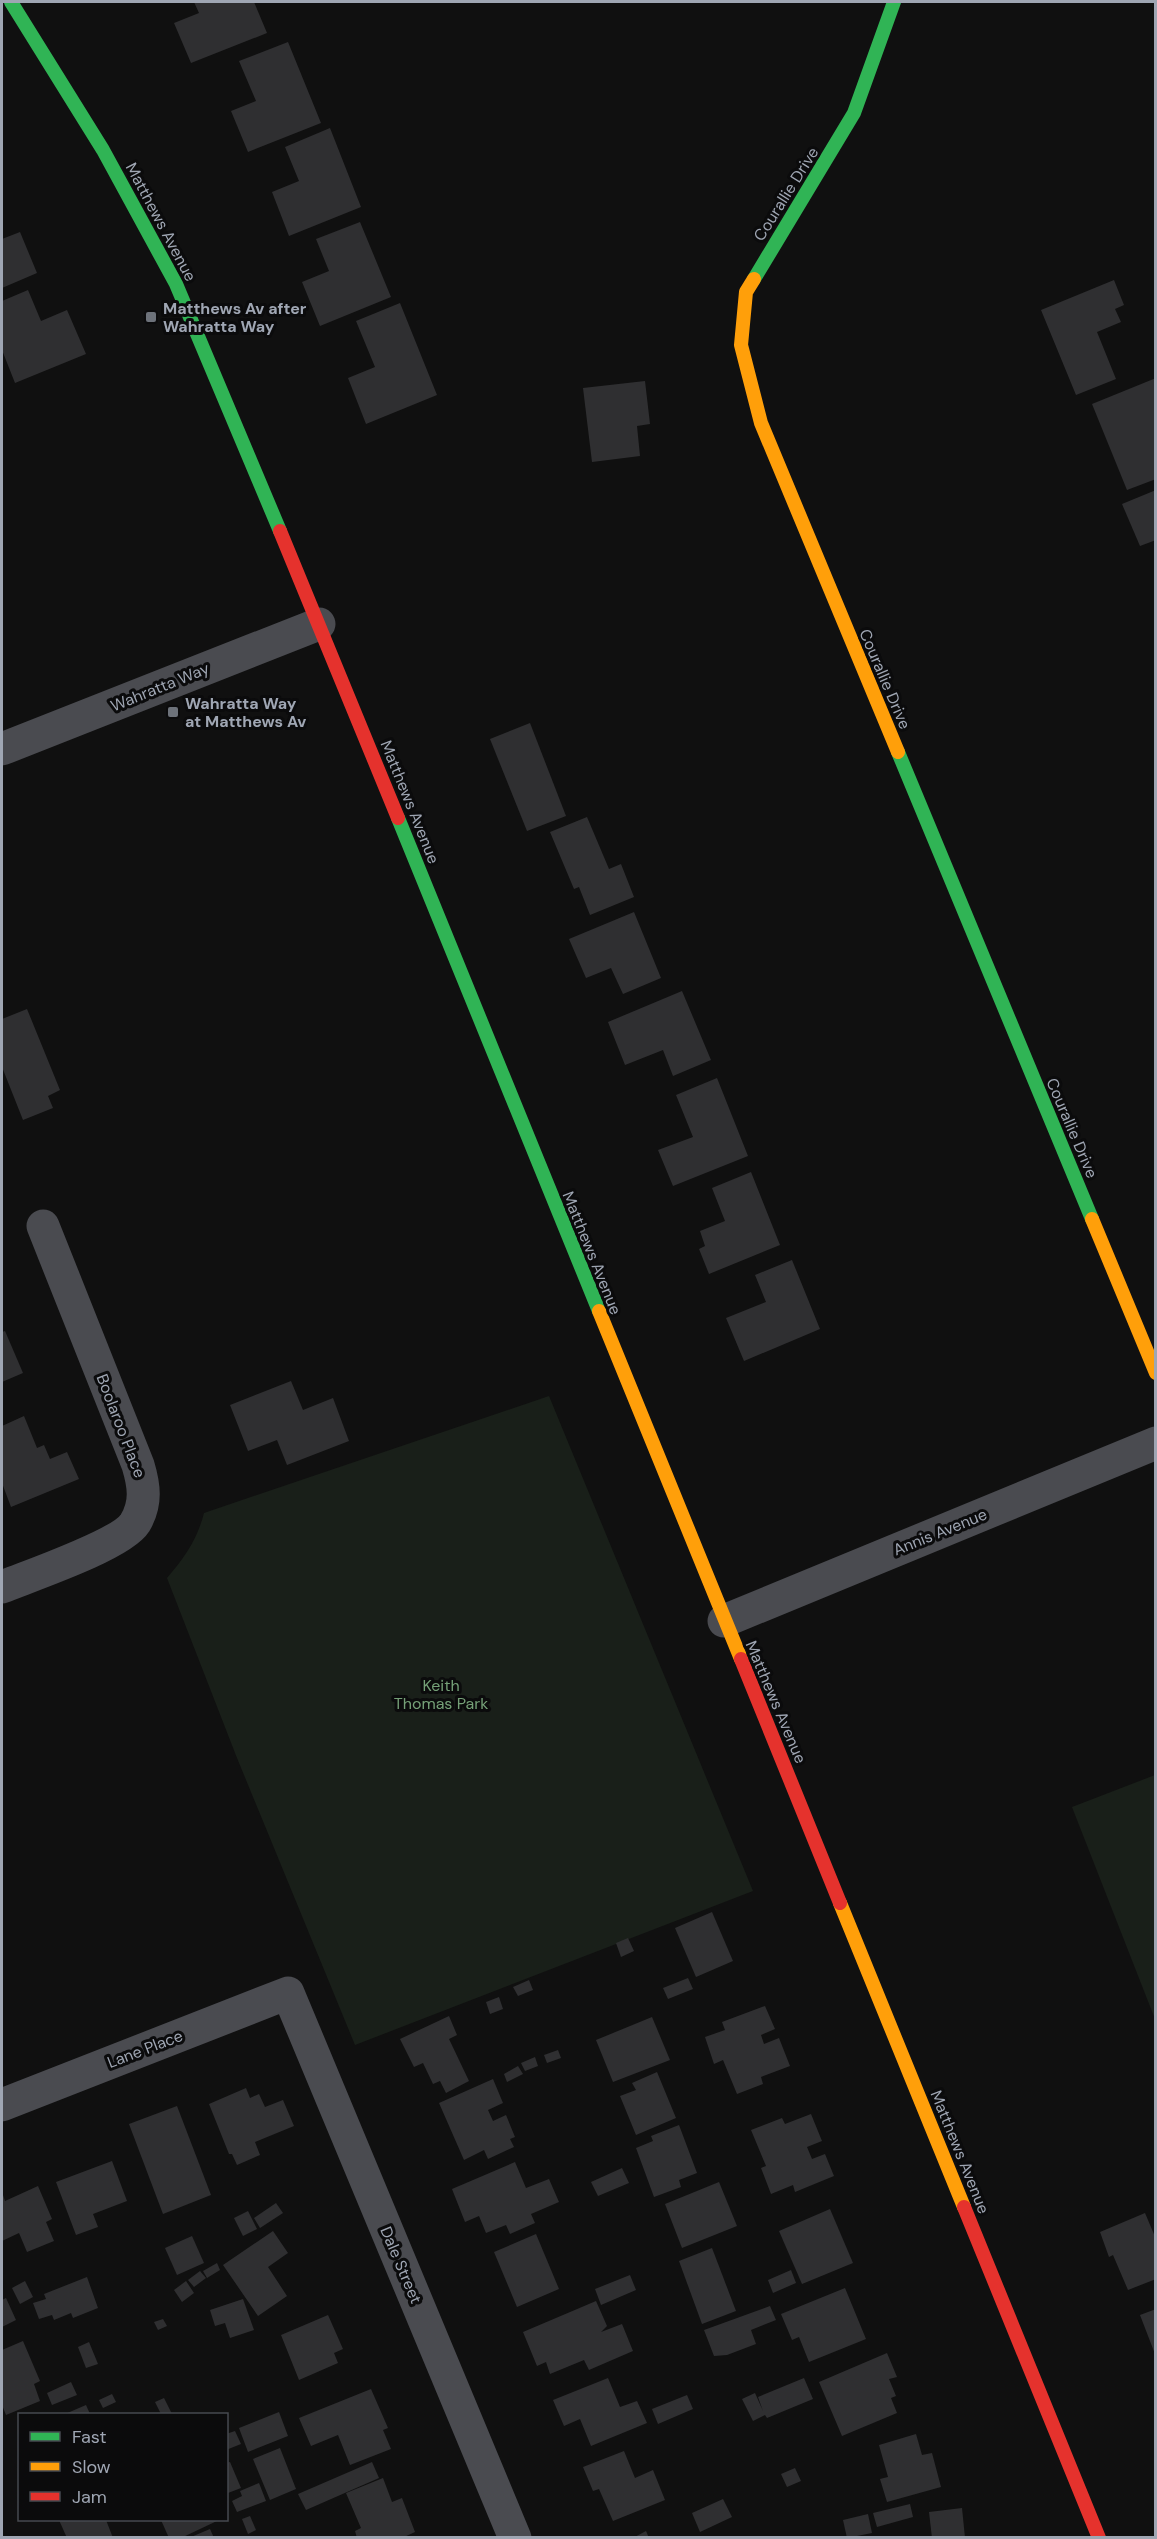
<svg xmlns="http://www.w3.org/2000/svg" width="1157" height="2539" viewBox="0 0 1157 2539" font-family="'DM Sans',sans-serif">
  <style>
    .green { fill: #191f19 }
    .building { fill: #2f2f31 }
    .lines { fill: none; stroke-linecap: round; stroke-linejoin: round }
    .street { stroke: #4a4b50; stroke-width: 33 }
    .fast { stroke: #30b455; stroke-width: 14 }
    .slow { stroke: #ff9f0a; stroke-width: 14 }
    .jam { stroke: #e5322d; stroke-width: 14 }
    .poi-dot { fill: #6d727a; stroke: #0b0b0c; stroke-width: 2 }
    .labels { text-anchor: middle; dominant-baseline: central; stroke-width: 6; stroke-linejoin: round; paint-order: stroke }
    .street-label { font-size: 16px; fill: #9fa6b3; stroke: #0b0b0c }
    .poi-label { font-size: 16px; font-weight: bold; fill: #9fa6b3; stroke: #0b0b0c; text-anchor: start }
    .park-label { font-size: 16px; fill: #75a077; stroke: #0b0b0c }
  </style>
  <rect width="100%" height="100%" fill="#101010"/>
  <g class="green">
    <path d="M 549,1396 L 753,1891 L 355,2045 L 237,1758 L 167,1578 C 185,1557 197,1540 204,1513 Z"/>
    <path d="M 1155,1775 L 1155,2019 L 1072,1807 Z"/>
  </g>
  <g class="building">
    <path d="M 194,2 L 254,2 L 267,33 L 191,63 L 174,23 L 199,13 Z"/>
    <path d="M 288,42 L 321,123 L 248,152 L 231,111 L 256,101 L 239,61 Z"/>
    <path d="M 330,128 L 361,207 L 289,236 L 272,192 L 299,181 L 285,147 Z"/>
    <path d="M 360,222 L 391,297 L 320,326 L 302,282 L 329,271 L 316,239 Z"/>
    <path d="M 20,232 L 37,273 L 2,288 L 2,239 Z"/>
    <path d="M 1114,280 L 1124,305 L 1115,309 L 1121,322 L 1097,332 L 1116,379 L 1076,395 L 1041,310 Z"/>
    <path d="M 28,290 L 41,321 L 67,310 L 86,354 L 15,383 L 2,350 L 2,301 Z"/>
    <path d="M 400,303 L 437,395 L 366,424 L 348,378 L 375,367 L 356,321 Z"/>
    <path d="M 1156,378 L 1156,479 L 1127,490 L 1092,404 Z"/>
    <path d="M 645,381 L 650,424 L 637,426 L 640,456 L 592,462 L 583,388 Z"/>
    <path d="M 1156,490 L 1156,540 L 1140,546 L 1122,504 Z"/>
    <path d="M 530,723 L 566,816 L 527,831 L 490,739 Z"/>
    <path d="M 587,817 L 609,869 L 621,864 L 634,897 L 590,915 L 579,887 L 574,889 L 550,832 Z"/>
    <path d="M 634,912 L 661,978 L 623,994 L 611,968 L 586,978 L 569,939 Z"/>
    <path d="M 682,991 L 711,1060 L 673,1076 L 663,1050 L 625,1065 L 608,1022 Z"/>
    <path d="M 27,1009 L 60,1090 L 48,1096 L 53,1108 L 23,1120 L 2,1067 L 2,1019 Z"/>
    <path d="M 717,1078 L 748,1156 L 673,1186 L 658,1150 L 693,1137 L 676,1095 Z"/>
    <path d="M 751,1172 L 780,1245 L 709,1274 L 699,1249 L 705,1246 L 700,1231 L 725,1221 L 712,1188 Z"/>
    <path d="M 792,1260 L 820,1329 L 744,1361 L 726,1318 L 766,1302 L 755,1275 Z"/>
    <path d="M 5,1331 L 23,1373 L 2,1382 L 2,1332 Z"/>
    <path d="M 291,1381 L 303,1410 L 333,1398 L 349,1441 L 287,1465 L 277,1440 L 248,1451 L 230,1405 Z"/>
    <path d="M 24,1416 L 37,1448 L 44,1445 L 50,1459 L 67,1452 L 79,1479 L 11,1507 L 2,1483 L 2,1426 Z"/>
    <path d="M 712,1912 L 733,1961 L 696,1977 L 675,1928 Z"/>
    <path d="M 628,1938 L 634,1951 L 621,1957 L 616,1943 Z"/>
    <path d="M 688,1978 L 693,1989 L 668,1999 L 663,1988 Z"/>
    <path d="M 529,1980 L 533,1990 L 518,1996 L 513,1987 Z"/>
    <path d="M 499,1997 L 503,2009 L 490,2014 L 486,2002 Z"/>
    <path d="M 765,2006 L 775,2029 L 761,2035 L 764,2044 L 779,2038 L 790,2066 L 761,2077 L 763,2084 L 737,2094 L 723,2060 L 714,2064 L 705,2037 L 725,2030 L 722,2022 Z"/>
    <path d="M 449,2016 L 457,2035 L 449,2039 L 469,2081 L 446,2093 L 440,2081 L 433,2084 L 423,2063 L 414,2067 L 400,2039 Z"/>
    <path d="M 652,2017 L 670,2060 L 613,2082 L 596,2040 Z"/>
    <path d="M 558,2050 L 561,2058 L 547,2063 L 544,2055 Z"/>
    <path d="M 535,2057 L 538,2066 L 525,2071 L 521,2063 Z"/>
    <path d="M 518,2066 L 523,2074 L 507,2082 L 504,2074 Z"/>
    <path d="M 657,2072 L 676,2118 L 636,2135 L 620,2096 L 636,2090 L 632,2083 Z"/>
    <path d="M 493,2079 L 503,2103 L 488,2110 L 493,2121 L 506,2115 L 515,2137 L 510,2139 L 514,2147 L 488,2159 L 484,2150 L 464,2160 L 439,2103 Z"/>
    <path d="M 246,2088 L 250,2098 L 259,2094 L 265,2107 L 283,2100 L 294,2126 L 255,2142 L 260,2155 L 237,2165 L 232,2154 L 229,2154 L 209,2104 Z"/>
    <path d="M 177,2106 L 211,2195 L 163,2214 L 129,2124 Z"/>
    <path d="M 811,2114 L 822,2141 L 807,2147 L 812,2159 L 825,2154 L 834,2176 L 795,2192 L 793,2185 L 771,2194 L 761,2168 L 766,2166 L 751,2130 L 782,2118 L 785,2124 Z"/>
    <path d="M 679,2125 L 697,2173 L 679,2180 L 681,2187 L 654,2197 L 636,2148 L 653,2141 L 651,2136 Z"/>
    <path d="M 112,2161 L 127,2201 L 93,2214 L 98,2227 L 76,2235 L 56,2182 Z"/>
    <path d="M 515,2162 L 526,2188 L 549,2179 L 559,2202 L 531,2214 L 535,2223 L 510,2234 L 506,2225 L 486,2233 L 479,2216 L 465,2222 L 452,2189 Z"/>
    <path d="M 622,2168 L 629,2183 L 598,2196 L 591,2182 Z"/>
    <path d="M 719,2182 L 737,2226 L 682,2248 L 665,2204 Z"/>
    <path d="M 38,2186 L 52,2219 L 46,2222 L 54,2241 L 27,2252 L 19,2233 L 2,2241 L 2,2192 L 5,2201 Z"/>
    <path d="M 276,2203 L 283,2213 L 260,2228 L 254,2218 Z"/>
    <path d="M 830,2209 L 853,2263 L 802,2284 L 779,2231 Z"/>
    <path d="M 248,2211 L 257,2229 L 243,2236 L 234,2218 Z"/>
    <path d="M 1145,2213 L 1156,2239 L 1156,2279 L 1128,2290 L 1113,2255 L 1109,2257 L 1100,2232 Z"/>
    <path d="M 273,2231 L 288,2253 L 268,2267 L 287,2296 L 258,2316 L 223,2265 Z"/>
    <path d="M 536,2234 L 559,2289 L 517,2307 L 494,2252 Z"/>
    <path d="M 192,2236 L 204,2263 L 177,2275 L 165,2248 Z"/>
    <path d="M 712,2248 L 736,2311 L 702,2324 L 679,2261 Z"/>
    <path d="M 217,2263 L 220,2270 L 207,2278 L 203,2271 Z"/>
    <path d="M 791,2270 L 796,2283 L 773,2293 L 768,2280 Z"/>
    <path d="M 200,2271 L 206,2278 L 194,2287 L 188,2280 Z"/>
    <path d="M 630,2275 L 636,2290 L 601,2305 L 595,2289 Z"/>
    <path d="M 87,2277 L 98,2308 L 73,2318 L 71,2313 L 54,2320 L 52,2315 L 39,2319 L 33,2303 L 46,2299 L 44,2294 Z"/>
    <path d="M 25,2281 L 33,2297 L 20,2304 L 12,2288 Z"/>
    <path d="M 186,2281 L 194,2293 L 182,2302 L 174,2290 Z"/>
    <path d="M 845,2288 L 866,2339 L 809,2362 L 799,2337 L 792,2340 L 781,2314 Z"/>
    <path d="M 6,2298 L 16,2320 L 2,2327 L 2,2300 Z"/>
    <path d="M 243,2299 L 254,2330 L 230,2338 L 225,2323 L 215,2326 L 210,2310 Z"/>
    <path d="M 596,2301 L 607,2326 L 601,2332 L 622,2324 L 633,2351 L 589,2370 L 584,2360 L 550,2374 L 546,2362 L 537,2366 L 523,2332 Z"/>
    <path d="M 770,2306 L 776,2320 L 751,2330 L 756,2344 L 727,2355 L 714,2356 L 704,2330 Z"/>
    <path d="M 1156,2309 L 1156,2354 L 1155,2354 L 1140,2315 Z"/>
    <path d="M 328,2315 L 343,2349 L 334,2353 L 338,2363 L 299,2380 L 281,2335 Z"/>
    <path d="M 163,2319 L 167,2326 L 158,2330 L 154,2322 Z"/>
    <path d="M 23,2341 L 40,2381 L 34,2384 L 40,2401 L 6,2415 L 2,2405 L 2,2350 Z"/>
    <path d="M 89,2342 L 98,2364 L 86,2368 L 78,2347 Z"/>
    <path d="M 887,2353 L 897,2377 L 889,2379 L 896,2396 L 891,2398 L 897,2413 L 842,2436 L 819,2382 Z"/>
    <path d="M 608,2378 L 620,2407 L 637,2401 L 647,2423 L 591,2446 L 580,2419 L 564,2426 L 553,2400 Z"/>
    <path d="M 804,2378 L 813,2399 L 767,2418 L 765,2415 L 753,2421 L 742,2399 L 755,2393 L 763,2411 L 758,2397 Z"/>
    <path d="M 71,2382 L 77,2395 L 52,2405 L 47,2393 Z"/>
    <path d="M 371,2389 L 388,2428 L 383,2430 L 391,2449 L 350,2465 L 338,2435 L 311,2446 L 299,2418 Z"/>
    <path d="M 112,2394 L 116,2402 L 103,2408 L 99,2400 Z"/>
    <path d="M 687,2395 L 693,2409 L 658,2424 L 652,2409 Z"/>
    <path d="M 164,2398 L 172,2414 L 161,2414 L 155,2402 Z"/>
    <path d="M 86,2405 L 90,2414 L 65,2414 Z"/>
    <path d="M 279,2412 L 288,2436 L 248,2452 L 239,2428 Z"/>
    <path d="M 235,2431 L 241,2444 L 226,2450 L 226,2434 Z"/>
    <path d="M 916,2434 L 922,2455 L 932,2453 L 941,2487 L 887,2502 L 880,2479 L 888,2477 L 879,2445 Z"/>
    <path d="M 280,2448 L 296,2489 L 270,2500 L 253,2459 Z"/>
    <path d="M 624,2451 L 635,2478 L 653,2470 L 665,2500 L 613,2521 L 599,2489 L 593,2491 L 583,2467 Z"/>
    <path d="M 230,2462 L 241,2488 L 228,2493 L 226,2463 Z"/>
    <path d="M 372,2462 L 379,2478 L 306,2510 L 298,2494 Z"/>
    <path d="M 795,2468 L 801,2481 L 787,2487 L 781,2474 Z"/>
    <path d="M 383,2478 L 392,2502 L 402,2498 L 415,2532 L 402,2538 L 357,2538 L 355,2531 L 361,2528 L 346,2493 Z"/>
    <path d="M 259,2483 L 266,2501 L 237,2512 L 232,2501 L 242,2496 L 240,2491 Z"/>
    <path d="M 723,2499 L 732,2517 L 700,2532 L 692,2513 Z"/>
    <path d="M 910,2504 L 913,2517 L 877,2527 L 873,2513 Z"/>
    <path d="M 962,2508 L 965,2538 L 932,2538 L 929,2512 Z"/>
    <path d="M 868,2514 L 872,2533 L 847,2538 L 843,2520 Z"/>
    <path d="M 250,2516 L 256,2530 L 248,2534 L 242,2519 Z"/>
    <path d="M 59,2520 L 106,2520 L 113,2538 L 67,2538 Z"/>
    <path d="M 161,2520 L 219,2520 L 181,2538 L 169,2538 Z"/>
    <path d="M 210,2529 L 214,2538 L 191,2538 L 191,2537 Z"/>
    <path d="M 646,2531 L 649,2538 L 633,2538 Z"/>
  </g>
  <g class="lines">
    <g class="street">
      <path d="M 2,749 L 319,624"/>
      <path d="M 2,1587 C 29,1576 121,1545 135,1523 C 147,1503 144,1485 138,1465 L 43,1226"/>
      <path d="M 724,1621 L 1156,1443"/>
      <path d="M 2,2105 L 288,1993 L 515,2538"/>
    </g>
    <g class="fast">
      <path d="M 11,2 L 103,150 L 176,284 L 280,531"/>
      <path d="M 754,279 L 854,113 L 894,2"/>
      <path d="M 898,752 L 1092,1219"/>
      <path d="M 398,818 L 599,1311"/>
    </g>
    <g class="slow">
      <path d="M 754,279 L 746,292 L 741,345 L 761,423 L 898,752"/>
      <path d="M 1092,1219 L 1156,1373"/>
      <path d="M 599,1311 L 741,1659"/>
      <path d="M 840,1903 L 964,2207"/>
    </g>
    <g class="jam">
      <path d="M 280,531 L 398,818"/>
      <path d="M 741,1659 L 840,1903"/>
      <path d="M 964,2207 L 1099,2538"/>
    </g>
  </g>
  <g class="poi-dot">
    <rect x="145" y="311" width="12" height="12" rx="3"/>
    <rect x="167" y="706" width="12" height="12" rx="3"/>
  </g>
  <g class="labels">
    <g class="street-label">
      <text transform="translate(786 194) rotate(-58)">Courallie Drive</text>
      <text transform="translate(161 222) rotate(62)">Matthews Avenue</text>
      <text transform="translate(885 679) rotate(67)">Courallie Drive</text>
      <text transform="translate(160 687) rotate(-22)">Wahratta Way</text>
      <text transform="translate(410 802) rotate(68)">Matthews Avenue</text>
      <text transform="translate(1072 1128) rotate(67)">Courallie Drive</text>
      <text transform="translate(592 1253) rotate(68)">Matthews Avenue</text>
      <text transform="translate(121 1426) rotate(69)">Boolaroo Place</text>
      <text transform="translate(940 1532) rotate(-22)">Annis Avenue</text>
      <text transform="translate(776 1702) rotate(67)">Matthews Avenue</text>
      <text transform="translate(145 2049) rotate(-21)">Lane Place</text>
      <text transform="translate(960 2152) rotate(68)">Matthews Avenue</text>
      <text transform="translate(401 2265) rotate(67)">Dale Street</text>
    </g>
    <g class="poi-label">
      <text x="163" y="308">Matthews Av after<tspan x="163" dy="18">Wahratta Way</tspan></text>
      <text x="185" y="703">Wahratta Way<tspan x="185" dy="18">at Matthews Av</tspan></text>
    </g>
    <g class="park-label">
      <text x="441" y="1685">Keith<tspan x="441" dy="18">Thomas Park</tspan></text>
    </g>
  </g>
  <rect width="1157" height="2539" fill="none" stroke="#9fa6b3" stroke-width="6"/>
  <rect x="18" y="2413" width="210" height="108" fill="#0b0b0c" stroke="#46494f" stroke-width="1.5"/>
  <rect x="30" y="2432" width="30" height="9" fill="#30b455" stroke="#46494f" stroke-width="1.5"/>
  <text x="72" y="2443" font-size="18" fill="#9fa6b3">Fast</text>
  <rect x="30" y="2462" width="30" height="9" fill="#ff9f0a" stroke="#46494f" stroke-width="1.5"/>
  <text x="72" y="2473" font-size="18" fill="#9fa6b3">Slow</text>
  <rect x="30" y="2492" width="30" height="9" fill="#e5322d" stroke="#46494f" stroke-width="1.5"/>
  <text x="72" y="2503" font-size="18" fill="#9fa6b3">Jam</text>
</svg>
